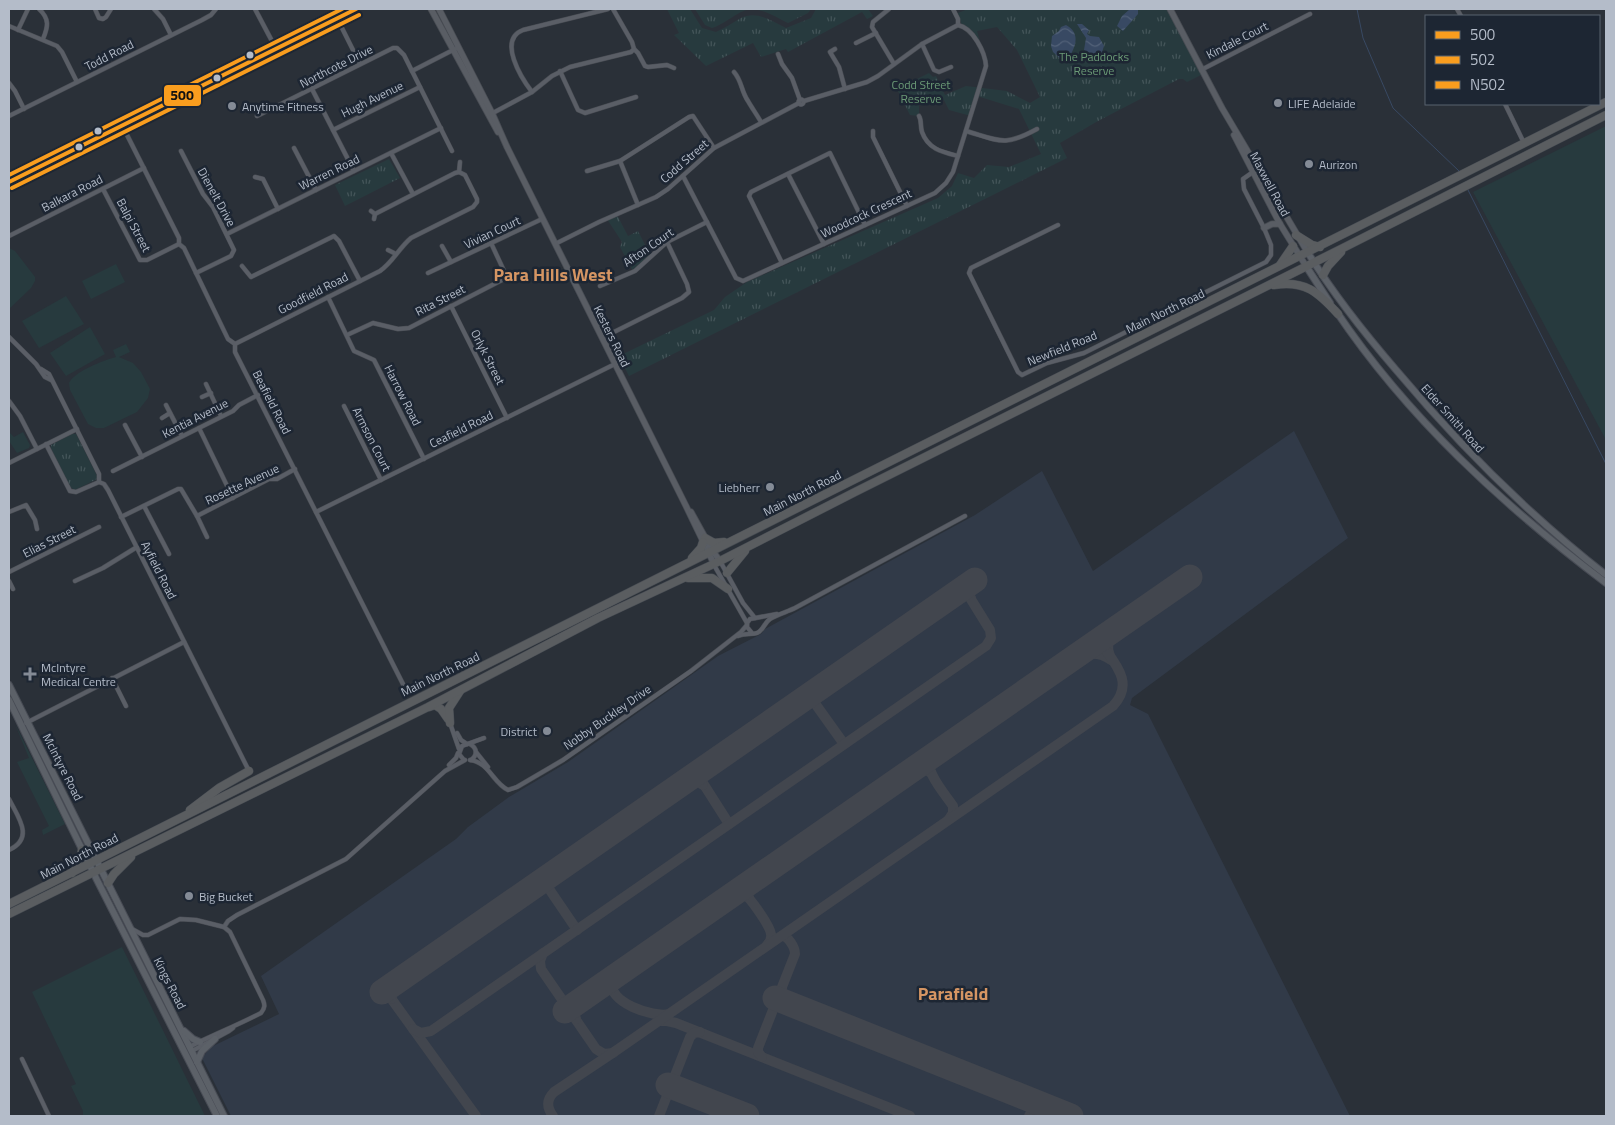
<svg xmlns="http://www.w3.org/2000/svg" width="1615" height="1125" viewBox="0 0 1615 1125" font-family="'Titillium Web',sans-serif">
  <style>
    .airport { fill: #313a48 }
    .grass { fill: #273a3e }
    .park { fill: url(#park-tufts) }
    .water { fill: url(#water-waves) }
    .lines { fill: none; stroke-linecap: round; stroke-linejoin: round }
    .stream { stroke: #384963; stroke-width: 1 }
    .taxiway { stroke: #42464e; stroke-width: 10 }
    .runway { stroke: #42464e; stroke-width: 25 }
    .street-casing { stroke: #484c53; stroke-width: 5 }
    .secondary-casing { stroke: #484c53; stroke-width: 7 }
    .primary-casing { stroke: #484c55; stroke-width: 8 }
    .highway-casing { stroke: #474c53; stroke-width: 9 }
    .street { stroke: #5a5e66; stroke-width: 4 }
    .secondary { stroke: #595d64; stroke-width: 5.5 }
    .primary { stroke: #5c6168; stroke-width: 6 }
    .highway { stroke: #5a5d60; stroke-width: 8 }
    .bus-1-casing { stroke: #1d2633; stroke-width: 8 }
    .bus-2-casing { stroke: #1d2633; stroke-width: 8 }
    .bus-3-casing { stroke: #1d2633; stroke-width: 8 }
    .bus-1 { stroke: #f99d1e; stroke-width: 4 }
    .bus-2 { stroke: #f99d1e; stroke-width: 4 }
    .bus-3 { stroke: #f99d1e; stroke-width: 4 }
    .bus-dot { fill: #b4bcc9; stroke: #1d2633; stroke-width: 2 }
    .poi-dot { fill: #848b96; stroke: #1d2633; stroke-width: 2 }
    .labels { text-anchor: middle; dominant-baseline: central; stroke-width: 5; stroke-linejoin: round; paint-order: stroke }
    .street-label { font-size: 12px; fill: #b4bcc9; stroke: #1d2633 }
    .park-label { font-size: 12px; fill: #6b9a76; stroke: #1d2633 }
    .poi-label { font-size: 12px; fill: #b4bcc9; stroke: #1d2633; text-anchor: start }
    .district-label { font-size: 18px; font-weight: bold; fill: #d59563; stroke: #1d2633 }
    .line-badge { stroke: #1d2633; stroke-width: 2 }
    .pale-badge-label { font-size: 14px; text-anchor: middle; font-weight: bold; fill: #111 }
  </style>
  <defs>
    <pattern id="park-tufts" width="24" height="20" patternUnits="userSpaceOnUse" patternTransform="scale(1.25)"><rect width="24" height="20" fill="#273a3e"/><path d="M3 7l-1-3M5 7V3M7 7l1-3M15 17l-1-3M17 17v-4M19 17l1-3" fill="none" stroke="#445559"/></pattern>
    <pattern id="water-waves" width="16" height="10" patternUnits="userSpaceOnUse" patternTransform="scale(1.25)"><rect width="16" height="10" fill="#384963"/><path d="M0 5q4-4 8 0t8 0" fill="none" stroke="#526178"/></pattern>
  </defs>
  <rect width="100%" height="100%" fill="#2a3038"/>
  <path class="airport" d="M 1294,431 L 1348,538 L 1132,698 L 1130,705 L 1148,714 L 1350,1116 L 231,1116 L 202,1058 L 211,1047 L 279,1014 L 261,976 L 456,839 L 468,827 L 509,797 L 568,762 L 718,656 L 761,634 L 765,629 L 975,515 L 1042,471 L 1093,571 Z"/>
  <g class="grass">
    <path d="M 1606,126 L 1606,440 L 1473,192 Z"/>
    <path d="M 9,248 L 15,251 L 35,277 L 35,281 L 31,288 L 9,309 Z"/>
    <path d="M 116,264 L 125,282 L 91,299 L 82,281 Z"/>
    <path d="M 66,296 L 84,324 L 39,348 L 22,321 Z"/>
    <path d="M 90,327 L 105,354 L 66,376 L 50,353 Z"/>
    <path d="M 126,344 L 130,352 L 119,357 L 133,363 L 141,372 L 150,389 L 148,398 L 137,412 L 104,428 L 96,428 L 88,424 L 70,390 L 69,383 C 75,371 104,360 116,357 L 113,350 Z"/>
    <path d="M 9,432 L 14,437 L 23,432 L 30,445 L 29,448 L 17,453 L 9,441 Z"/>
    <path d="M 15,724 L 65,824 L 43,835 L 42,830 L 49,826 L 17,762 L 29,758 Z"/>
    <path d="M 122,947 L 205,1116 L 83,1116 L 83,1111 L 71,1086 L 76,1084 L 32,992 Z"/>
  </g>
  <g class="park">
    <path d="M 667,9 L 690,9 L 702,28 L 716,32 C 725,28 732,23 741,18 C 756,10 772,21 786,28 L 811,18 L 816,9 L 868,9 L 873,16 L 867,19 L 862,12 L 788,52 L 786,49 L 761,57 L 753,43 L 706,66 L 674,35 L 679,33 Z"/>
    <path d="M 695,9 L 811,9 L 808,13 L 788,23 C 776,17 761,7 747,10 C 739,11 723,25 712,28 L 705,25 Z"/>
    <path d="M 968,9 L 1170,9 L 1203,74 L 1187,82 L 1183,79 L 1179,79 L 1098,121 L 1060,143 L 1067,158 L 629,376 L 619,356 L 714,310 L 725,297 L 747,282 L 938,198 L 952,186 L 958,173 L 974,178 L 987,165 L 1009,167 L 1041,154 L 1019,109 L 977,96 L 971,116 L 949,110 L 944,100 L 934,105 L 931,100 L 919,105 L 919,116 L 910,115 L 897,89 L 929,73 L 933,77 L 936,76 L 945,95 L 966,86 L 1007,91 L 1030,103 L 1040,97 L 1017,50 L 997,27 L 977,31 L 980,42 L 961,23 L 958,13 Z"/>
    <path d="M 389,159 L 400,178 L 345,206 L 335,185 Z"/>
    <path d="M 617,215 L 628,236 L 638,231 L 651,257 L 633,271 L 620,247 L 622,242 L 607,219 Z"/>
    <path d="M 72,434 L 76,434 L 97,476 L 97,479 L 75,490 L 70,487 L 51,448 L 51,445 Z"/>
  </g>
  <g class="water">
    <path d="M 1130,9 L 1138,9 L 1138,14 L 1123,31 L 1117,26 L 1122,16 Z"/>
    <path d="M 1077,24 L 1082,24 L 1089,30 L 1087,34 L 1090,36 L 1099,37 L 1104,46 L 1101,55 L 1091,54 L 1084,50 L 1086,38 Z"/>
    <path d="M 1066,25 C 1082,34 1075,48 1067,61 L 1064,62 L 1053,52 L 1051,46 L 1052,36 L 1059,31 L 1061,27 Z"/>
  </g>
  <g class="lines">
    <g class="stream">
      <path d="M 1357,9 L 1363,38 L 1393,108 L 1459,171"/>
      <path d="M 1467,188 L 1606,464"/>
    </g>
    <g class="taxiway">
      <path d="M 933,609 C 945,602 958,588 971,598"/>
      <path d="M 1110,656 C 1100,632 1129,620 1145,608"/>
      <path d="M 1047,676 C 1067,664 1088,643 1111,660"/>
      <path d="M 809,695 L 844,744"/>
      <path d="M 720,758 L 704,770 L 701,780 L 729,824"/>
      <path d="M 671,791 C 682,784 691,776 703,785"/>
      <path d="M 881,792 C 894,783 917,761 931,773"/>
      <path d="M 949,819 L 953,813 L 953,806 C 946,795 921,768 932,757 C 941,748 954,741 965,734"/>
      <path d="M 543,880 L 577,930"/>
      <path d="M 749,898 C 744,881 772,868 785,859"/>
      <path d="M 701,917 L 734,894 L 743,893 C 750,897 770,926 771,934 C 772,939 770,942 767,945"/>
      <path d="M 543,953 L 540,961 L 541,969 L 596,1049 L 604,1054 L 613,1053"/>
      <path d="M 646,955 C 638,961 617,973 613,981 C 605,1002 654,1018 669,1014"/>
      <path d="M 385,990 L 476,1116"/>
      <path d="M 782,990 C 781,1002 791,1004 800,1008"/>
      <path d="M 392,999 L 391,991 L 395,983"/>
      <path d="M 576,1019 C 570,1002 593,992 605,983"/>
      <path d="M 659,1021 L 667,1021 L 676,1023 L 910,1116"/>
      <path d="M 413,1029 L 421,1033 L 431,1031 L 986,646 L 991,638 L 990,630 L 964,588"/>
      <path d="M 762,1057 L 758,1052 L 758,1048 L 795,954 C 795,947 788,936 782,936"/>
      <path d="M 1008,1091 C 1018,1096 1032,1098 1031,1112"/>
      <path d="M 667,1095 C 675,1086 684,1091 693,1095"/>
      <path d="M 553,1116 C 547,1108 546,1100 554,1092 L 614,1052 L 1113,706 C 1133,685 1118,667 1105,649"/>
      <path d="M 659,1116 L 690,1037 L 694,1033 L 700,1032"/>
      <path d="M 1029,1116 L 1033,1109 L 1040,1106 L 1061,1112"/>
    </g>
    <g class="runway">
      <path d="M 382,992 L 975,580"/>
      <path d="M 775,998 L 1071,1116"/>
      <path d="M 565,1011 L 1190,577"/>
      <path d="M 668,1085 L 747,1116"/>
    </g>
    <g class="street-casing">
      <g id="street">
        <path d="M 39,9 C 50,19 48,27 43,39"/>
        <path d="M 95,9 L 99,18 L 103,19 L 106,17 L 111,9"/>
        <path d="M 154,9 L 163,19 L 171,35"/>
        <path d="M 255,9 L 273,43"/>
        <path d="M 889,9 L 873,22 L 872,27 L 894,64"/>
        <path d="M 953,9 L 958,19 L 958,25"/>
        <path d="M 1457,9 L 1461,16"/>
        <path d="M 340,24 L 360,64"/>
        <path d="M 9,26 L 57,46 L 62,52 L 77,82"/>
        <path d="M 18,30 L 28,9"/>
        <path d="M 856,43 L 876,33"/>
        <path d="M 922,44 L 934,70 L 939,72 L 951,67"/>
        <path d="M 634,49 L 638,53 L 645,66 L 648,67 L 667,65 L 674,68"/>
        <path d="M 835,49 L 830,52 L 839,67 L 845,89"/>
        <path d="M 778,54 L 782,64 L 792,78 L 800,100"/>
        <path d="M 1201,70 L 1310,14"/>
        <path d="M 412,71 L 455,49"/>
        <path d="M 560,71 L 578,110 L 585,113 L 636,97"/>
        <path d="M 734,72 C 742,81 741,91 748,101 C 752,108 757,115 761,122"/>
        <path d="M 9,83 L 15,91 L 24,109"/>
        <path d="M 312,89 L 354,171"/>
        <path d="M 532,92 C 522,79 497,40 523,30 L 608,9"/>
        <circle cx="801" cy="102" r="2.5"/>
        <path d="M 804,101 L 867,82 L 878,76 L 922,44 L 958,25"/>
        <path d="M 1505,104 L 1524,143"/>
        <path d="M 491,114 L 532,92 L 552,76 L 570,67 L 631,52 L 634,49 L 632,42 L 613,9"/>
        <path d="M 9,116 L 202,20 L 211,15 L 216,9"/>
        <path d="M 257,116 L 393,48 L 397,48 L 404,55 L 452,151"/>
        <path d="M 919,116 C 922,121 920,126 922,132 C 928,149 942,152 958,156"/>
        <path d="M 122,125 L 179,238 L 179,244 L 184,248 L 228,339 L 235,344 L 235,352 L 407,692"/>
        <path d="M 333,130 L 420,87"/>
        <path d="M 873,131 L 873,137 L 907,206"/>
        <path d="M 966,131 C 1000,141 1004,147 1037,129"/>
        <path d="M 294,148 L 316,190"/>
        <path d="M 181,151 L 203,194 L 213,207 L 234,250 L 231,256 L 196,273"/>
        <path d="M 391,153 L 413,194"/>
        <path d="M 620,161 L 638,205"/>
        <path d="M 587,171 L 620,161 L 689,117 L 693,116 L 714,148"/>
        <path d="M 459,172 L 460,162"/>
        <path d="M 788,174 L 824,244"/>
        <path d="M 683,176 L 736,278 L 743,281 L 935,193 L 946,183 L 953,172 L 986,66 C 985,52 973,28 958,25"/>
        <path d="M 255,177 L 263,179 L 278,209"/>
        <path d="M 103,189 L 140,260 L 147,260 L 179,244"/>
        <path d="M 371,211 L 375,214 L 374,219"/>
        <path d="M 375,214 L 455,173 L 459,172"/>
        <path d="M 1058,225 L 971,268 L 969,273 L 1018,372 L 1022,375 L 1047,363 L 1084,353 L 1266,262 L 1271,255 L 1271,245 L 1264,228 L 1244,189 L 1243,179 L 1253,172"/>
        <path d="M 227,234 L 441,128"/>
        <path d="M 9,236 L 144,168"/>
        <path d="M 555,244 L 599,222 L 656,197 L 668,189 L 714,148 L 799,103"/>
        <path d="M 442,246 L 451,262"/>
        <path d="M 388,250 L 396,254"/>
        <path d="M 782,263 L 749,196 L 751,192 L 830,153 L 865,225"/>
        <path d="M 242,266 L 251,277 L 334,236 L 339,241 L 360,281"/>
        <path d="M 428,273 L 542,219"/>
        <path d="M 600,286 L 635,271 L 667,242 L 707,222"/>
        <path d="M 328,297 L 354,351 L 374,360 L 424,459"/>
        <path d="M 451,306 L 507,418"/>
        <path d="M 347,335 L 373,323 L 398,329 L 409,328 L 502,280 L 505,273 L 491,243"/>
        <path d="M 9,337 L 36,364 L 45,377 L 51,380"/>
        <path d="M 602,338 L 682,298 L 689,292 L 687,284 L 667,242"/>
        <path d="M 235,344 L 380,271 C 393,262 399,248 411,238 L 473,207 L 477,202 L 477,199 L 465,175 L 459,172"/>
        <path d="M 41,369 L 49,374 L 99,474 L 99,482"/>
        <path d="M 206,384 L 221,416"/>
        <path d="M 202,397 L 211,393"/>
        <path d="M 9,401 L 20,416 L 37,449"/>
        <path d="M 166,405 L 182,436"/>
        <path d="M 344,406 L 381,480"/>
        <path d="M 162,418 L 170,413"/>
        <path d="M 125,425 L 142,457"/>
        <path d="M 199,428 L 233,498"/>
        <path d="M 46,444 L 70,491 L 76,492 L 99,482"/>
        <path d="M 9,463 L 77,429"/>
        <path d="M 113,471 L 233,411 L 239,405 L 258,395"/>
        <path d="M 99,482 L 104,484 L 108,490 L 249,771"/>
        <path d="M 144,506 L 169,554"/>
        <path d="M 9,512 L 26,505 L 35,520 L 37,529"/>
        <path d="M 316,512 L 615,364"/>
        <path d="M 197,516 L 269,479 L 277,479 L 295,469"/>
        <path d="M 121,517 L 178,489 L 181,489 L 197,516 L 207,537"/>
        <path d="M 720,561 L 743,603 L 755,618"/>
        <path d="M 714,565 L 747,623"/>
        <path d="M 9,572 L 99,527"/>
        <path d="M 9,581 L 13,589"/>
        <path d="M 75,581 L 103,568 L 137,547"/>
        <path d="M 752,633 L 747,627 L 747,623 L 750,619 L 777,614"/>
        <path d="M 738,636 C 745,633 751,635 757,633 C 763,631 764,623 770,619 C 778,614 787,612 795,608 L 965,516"/>
        <path d="M 112,678 L 126,706"/>
        <path d="M 26,723 L 184,642"/>
        <path d="M 450,723 L 459,749"/>
        <path d="M 457,733 L 461,740 L 467,744"/>
        <path d="M 470,744 C 477,748 478,755 471,760"/>
        <path d="M 476,752 L 488,767"/>
        <path d="M 464,760 L 459,754 L 462,746 L 484,738"/>
        <path d="M 470,760 C 489,762 493,783 508,790 L 517,787 L 563,760 L 691,671 L 741,632 L 747,625"/>
        <path d="M 449,765 L 456,758 L 458,753"/>
        <path d="M 9,799 C 18,817 35,838 9,850"/>
        <path d="M 132,929 L 143,935 L 148,935 L 180,919 L 196,920 L 224,927 L 228,921 L 237,915 L 346,859 L 445,771 L 465,760"/>
        <path d="M 189,1047 C 213,1035 238,1025 261,1013 C 265,1008 265,1005 263,1000 L 230,932 L 224,927"/>
        <path d="M 192,1051 L 229,1031 L 233,1028"/>
        <path d="M 22,1059 L 49,1116"/>
      </g>
    </g>
    <g class="secondary-casing">
      <g id="secondary">
        <path d="M 431,9 L 498,132"/>
        <path d="M 439,9 L 492,113 L 507,147 L 686,506 L 714,564"/>
        <path d="M 1170,9 L 1222,108 L 1308,253"/>
        <path d="M 1234,135 L 1280,224 L 1306,266"/>
        <path d="M 9,175 L 342,9"/>
        <path d="M 9,182 L 356,9"/>
        <path d="M 1264,228 L 1272,224 L 1280,224"/>
        <path d="M 691,512 L 712,550 L 720,561"/>
      </g>
    </g>
    <g class="primary-casing">
      <g id="primary">
        <path d="M 1308,253 C 1334,295 1365,334 1397,371 C 1460,446 1529,515 1606,575"/>
        <path d="M 1306,266 L 1330,303"/>
        <path d="M 1336,311 C 1408,418 1504,506 1606,583"/>
        <path d="M 9,685 L 224,1116"/>
        <path d="M 9,700 L 97,880 L 217,1116"/>
        <path d="M 184,1031 L 193,1039 L 200,1042"/>
        <path d="M 197,1062 L 202,1051 L 215,1039"/>
      </g>
    </g>
    <g class="highway-casing">
      <g id="highway">
        <path d="M 1296,235 L 1312,245 L 1320,247"/>
        <path d="M 1280,265 L 1293,246"/>
        <path d="M 1323,275 L 1328,266 L 1341,252"/>
        <path d="M 1274,285 C 1305,280 1318,292 1338,314"/>
        <path d="M 705,538 L 714,543 L 724,542"/>
        <path d="M 692,558 L 701,548 L 703,542"/>
        <path d="M 727,573 L 745,551"/>
        <path d="M 688,578 L 712,578 L 728,589"/>
        <path d="M 429,707 L 435,705 L 441,709 L 448,719"/>
        <path d="M 450,723 L 449,708 L 460,691"/>
        <path d="M 190,810 L 219,788 L 249,771"/>
        <path d="M 72,873 L 81,855 L 82,850"/>
        <path d="M 108,883 L 114,874 L 131,857"/>
        <path d="M 9,904 L 1606,102"/>
        <path d="M 9,914 L 428,707 L 598,618 L 720,561 L 855,492 L 1343,248 L 1606,115"/>
      </g>
    </g>
    <use href="#street" class="street"/>
    <use href="#secondary" class="secondary"/>
    <use href="#primary" class="primary"/>
    <use href="#highway" class="highway"/>
    <g class="bus-1-casing">
      <path id="bus-1" d="M 9,182 L 356,9"/>
    </g>
    <g class="bus-2-casing">
      <path id="bus-2" d="M 12,188 L 359,15"/>
    </g>
    <g class="bus-3-casing">
      <path id="bus-3" d="M 9,175 L 342,9"/>
    </g>
    <use href="#bus-1" class="bus-1"/>
    <use href="#bus-2" class="bus-2"/>
    <use href="#bus-3" class="bus-3"/>
  </g>
  <g class="bus-dot">
    <circle cx="250" cy="55" r="4.5"/>
    <circle cx="217" cy="78" r="4.5"/>
    <circle cx="98" cy="131" r="4.5"/>
    <circle cx="79" cy="147" r="4.5"/>
  </g>
  <g class="poi-dot">
    <circle cx="1278" cy="103" r="5"/>
    <circle cx="232" cy="106" r="5"/>
    <circle cx="1309" cy="164" r="5"/>
    <circle cx="770" cy="487" r="5"/>
    <path d="M27.5 666.5h5v5h5v5h-5v5h-5v-5h-5v-5h5z"/>
    <circle cx="547" cy="731" r="5"/>
    <circle cx="189" cy="896" r="5"/>
  </g>
  <g class="labels">
    <g class="street-label">
      <text transform="translate(1237 40) rotate(-27)">Kindale Court</text>
      <text transform="translate(109 55) rotate(-27)">Todd Road</text>
      <text transform="translate(336 66) rotate(-27)">Northcote Drive</text>
      <text transform="translate(372 99) rotate(-26)">Hugh Avenue</text>
      <text transform="translate(684 161) rotate(-41)">Codd Street</text>
      <text transform="translate(329 172) rotate(-26)">Warren Road</text>
      <text transform="translate(1270 184) rotate(62)">Maxwell Road</text>
      <text transform="translate(72 193) rotate(-27)">Balkara Road</text>
      <text transform="translate(217 197) rotate(61)">Dienelt Drive</text>
      <text transform="translate(866 213) rotate(-25)">Woodcock Crescent</text>
      <text transform="translate(134 225) rotate(62)">Balpi Street</text>
      <text transform="translate(492 232) rotate(-25)">Vivian Court</text>
      <text transform="translate(648 247) rotate(-35)">Afton Court</text>
      <text transform="translate(313 293) rotate(-27)">Goodfield Road</text>
      <text transform="translate(440 300) rotate(-27)">Rita Street</text>
      <text transform="translate(1165 311) rotate(-26)">Main North Road</text>
      <text transform="translate(612 336) rotate(64)">Kesters Road</text>
      <text transform="translate(1062 348) rotate(-22)">Newfield Road</text>
      <text transform="translate(488 357) rotate(63)">Orlyk Street</text>
      <text transform="translate(403 395) rotate(63)">Harrow Road</text>
      <text transform="translate(272 402) rotate(63)">Beafield Road</text>
      <text transform="translate(195 418) rotate(-27)">Kentia Avenue</text>
      <text transform="translate(1453 418) rotate(48)">Elder Smith Road</text>
      <text transform="translate(461 429) rotate(-26)">Ceafield Road</text>
      <text transform="translate(372 439) rotate(63)">Armson Court</text>
      <text transform="translate(242 484) rotate(-25)">Rosette Avenue</text>
      <text transform="translate(802 493) rotate(-27)">Main North Road</text>
      <text transform="translate(49 541) rotate(-27)">Elias Street</text>
      <text transform="translate(159 570) rotate(63)">Ayfield Road</text>
      <text transform="translate(440 674) rotate(-26)">Main North Road</text>
      <text transform="translate(607 717) rotate(-35)">Nobby Buckley Drive</text>
      <text transform="translate(63 767) rotate(63)">McIntyre Road</text>
      <text transform="translate(79 856) rotate(-27)">Main North Road</text>
      <text transform="translate(170 983) rotate(63)">Kings Road</text>
    </g>
    <g class="park-label">
      <text x="1094" y="56">The Paddocks<tspan x="1094" dy="14">Reserve</tspan></text>
      <text x="921" y="84">Codd Street<tspan x="921" dy="14">Reserve</tspan></text>
    </g>
    <g class="poi-label">
      <text x="1288" y="103">LIFE Adelaide</text>
      <text x="242" y="106">Anytime Fitness</text>
      <text x="1319" y="164">Aurizon</text>
      <text x="760" y="487" text-anchor="end">Liebherr</text>
      <text x="41" y="667">McIntyre<tspan x="41" dy="14">Medical Centre</tspan></text>
      <text x="537" y="731" text-anchor="end">District</text>
      <text x="199" y="896">Big Bucket</text>
    </g>
    <g class="district-label">
      <text x="553" y="274">Para Hills West</text>
      <text x="953" y="993">Parafield</text>
    </g>
  </g>
  <rect class="line-badge" x="163" y="84" width="39" height="23" rx="5" fill="#f99d1e"/>
  <g class="pale-badge-label">
    <text x="182" y="100">500</text>
  </g>
  <rect width="1615" height="1125" fill="none" stroke="#b4bcc9" stroke-width="20"/>
  <rect x="1425" y="15" width="175" height="90" fill="#1d2633" stroke="#59626f"/>
  <rect x="1435" y="31" width="25" height="8" fill="#f99d1e" stroke="#59626f"/>
  <text x="1470" y="40" font-size="15" fill="#b4bcc9">500</text>
  <rect x="1435" y="56" width="25" height="8" fill="#f99d1e" stroke="#59626f"/>
  <text x="1470" y="65" font-size="15" fill="#b4bcc9">502</text>
  <rect x="1435" y="81" width="25" height="8" fill="#f99d1e" stroke="#59626f"/>
  <text x="1470" y="90" font-size="15" fill="#b4bcc9">N502</text>
</svg>
